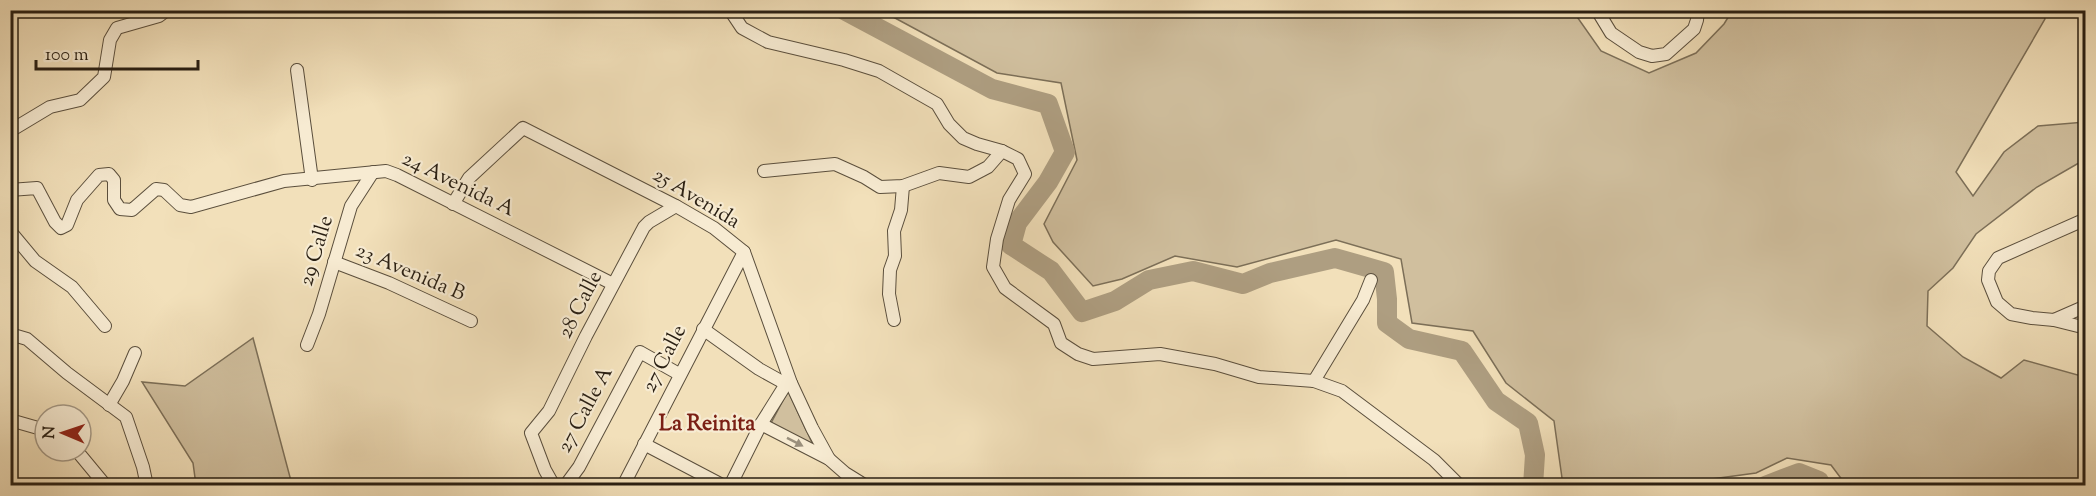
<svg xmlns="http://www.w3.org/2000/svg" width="2096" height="496" viewBox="0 0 2096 496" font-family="'Sorts Mill Goudy',serif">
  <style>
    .green { fill: #d0bf9e; stroke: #7c6f58; stroke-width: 1.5 }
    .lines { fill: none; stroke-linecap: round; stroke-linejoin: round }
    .river { stroke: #ae9e81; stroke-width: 20 }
    .minor-casing { stroke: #5b4f3d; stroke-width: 14 }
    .minor { stroke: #f7ebd2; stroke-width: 12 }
    .oneway { fill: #9a8f7c }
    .labels { text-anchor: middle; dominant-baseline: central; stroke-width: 4.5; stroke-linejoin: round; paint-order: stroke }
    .street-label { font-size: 21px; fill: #291f13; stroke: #f7ebd2 }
    .neighbourhood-label { font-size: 22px; font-weight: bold; fill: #7a1f14; stroke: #f7ebd2 }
  </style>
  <rect width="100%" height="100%" fill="#f2e0ba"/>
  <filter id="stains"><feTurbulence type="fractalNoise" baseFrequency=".00333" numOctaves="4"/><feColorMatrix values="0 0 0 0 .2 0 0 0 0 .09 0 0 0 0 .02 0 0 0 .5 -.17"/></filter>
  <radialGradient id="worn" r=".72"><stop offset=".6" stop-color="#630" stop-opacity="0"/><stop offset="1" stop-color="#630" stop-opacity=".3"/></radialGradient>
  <g class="green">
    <path d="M 882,11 L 1573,11 L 1601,51 L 1649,73 L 1696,53 L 1724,24 L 1732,11 L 2042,11 L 2045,19 L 1956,172 L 1973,196 L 2004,152 L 2038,126 L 2085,122 L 2085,161 L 2077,164 L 2037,187 L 1976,234 L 1953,268 L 1928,291 L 1927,326 L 1963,357 L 2001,378 L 2024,360 L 2085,377 L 2085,485 L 1846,485 L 1831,465 L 1787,458 L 1756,473 L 1697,481 L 1694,485 L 1563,485 L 1554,421 L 1506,383 L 1473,331 L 1412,323 L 1401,259 L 1336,240 L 1237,267 L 1175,256 L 1122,279 L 1093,286 L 1053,242 L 1044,224 L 1077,160 L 1061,83 L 997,73 Z"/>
    <path d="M 253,338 L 291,481 L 307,485 L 196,485 L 193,463 L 142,382 L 185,386 Z"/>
    <path d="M 788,391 L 814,447 L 770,425 Z"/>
  </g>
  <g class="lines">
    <g class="river">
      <path d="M 844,10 L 992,89 L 1048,104 L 1065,152 L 1048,182 L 1017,223 L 1011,245 L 1051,271 L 1082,312 L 1115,301 L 1149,280 L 1193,271 L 1243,284 L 1270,273 L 1335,258 L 1384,272 L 1387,299 L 1387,323 L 1409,339 L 1462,351 L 1496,401 L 1528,423 L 1535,455 L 1533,486"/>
      <path d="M 1765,486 L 1799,473 L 1819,481 L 1821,486"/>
    </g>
    <g class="minor-casing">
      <g id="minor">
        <path d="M 730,10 L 742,28 L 768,42 L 844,60 L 879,71 L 937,104 L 949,124 L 963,138 L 977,144 L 1002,151 L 1018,159 L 1025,174 L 1009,200 L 997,239 L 993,267 L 1005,288 L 1054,324 L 1061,343 L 1078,354 L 1093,359 L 1160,354 L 1215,364 L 1259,377 L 1314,381 L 1342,391 L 1434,460 L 1460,486"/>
        <path d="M 1597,10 L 1611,33 L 1639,52 L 1652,56 L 1666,54 L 1694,29 L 1697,20 L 1698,10"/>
        <path d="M 297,70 L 312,180"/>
        <path d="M 10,131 L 50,107 L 80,100 L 104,77 L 110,40 L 117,28 L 159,16 L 167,10"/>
        <path d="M 764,171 L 835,164 L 864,177 L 880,187 L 903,186 L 939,173 L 969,177 L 988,167 L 1002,151"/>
        <path d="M 10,190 L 37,188 L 55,222 L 61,228 L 67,225 L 77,200 L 99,175 L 109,174 L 114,180 L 114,200 L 120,209 L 132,210 L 156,189 L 164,190 L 180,205 L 191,207 L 284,181 L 386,171 L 397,175 L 613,284"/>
        <path d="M 453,204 L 469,178 L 523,128 L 676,206 L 714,228 L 744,252 L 791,383 L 812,428 L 829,459"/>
        <path d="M 2086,219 L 1998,258 L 1989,271 L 1988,280 L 1997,302 L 2011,314 L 2032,318 L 2054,320 L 2086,306"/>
        <path d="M 10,231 L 35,261 L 72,287 L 105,326"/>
        <path d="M 334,262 L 389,283 L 471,321"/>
        <path d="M 894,320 L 889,294 L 890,270 L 895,256 L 894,231 L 901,210 L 903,186"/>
        <path d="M 2054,320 L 2086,328"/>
        <path d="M 703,329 L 759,369 L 786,384"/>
        <path d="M 10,334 L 27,339 L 67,373 L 126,417 L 143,467 L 147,486"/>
        <path d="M 307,345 L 319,314 L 351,206 L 373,172"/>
        <path d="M 1314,381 L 1363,300 L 1371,280"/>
        <path d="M 109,405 L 123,381 L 135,353"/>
        <path d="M 10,420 L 45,430"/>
        <path d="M 761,424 L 829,459 L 845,473 L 866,486"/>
        <path d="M 644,444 L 724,486"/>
        <path d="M 77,451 L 106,486"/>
        <path d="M 554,486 L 545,470 L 531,433 L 549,411 L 586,336 L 644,227 L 649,222 L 676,206"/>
        <path d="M 565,486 L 579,467 L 640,352 L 679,374"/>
        <path d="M 623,486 L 744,252"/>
        <path d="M 730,486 L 761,424 L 786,384 L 791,383"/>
      </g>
    </g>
    <use href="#minor" class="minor"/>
  </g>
  <defs><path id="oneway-solid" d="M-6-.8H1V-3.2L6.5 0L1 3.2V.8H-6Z" transform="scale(1.5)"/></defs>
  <use class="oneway" href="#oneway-solid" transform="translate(795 442) rotate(27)"/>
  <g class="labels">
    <g class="street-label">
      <text transform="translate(458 185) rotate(26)">24 Avenida A</text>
      <text transform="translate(696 199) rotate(31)">25 Avenida</text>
      <text transform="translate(317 251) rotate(-73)">29 Calle</text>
      <text transform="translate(410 273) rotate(23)">23 Avenida B</text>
      <text transform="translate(581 305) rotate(-63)">28 Calle</text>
      <text transform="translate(665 359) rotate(-63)">27 Calle</text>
      <text transform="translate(586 410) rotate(-62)">27 Calle A</text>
    </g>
    <g class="neighbourhood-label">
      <text x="707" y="425">La Reinita</text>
    </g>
  </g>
  <rect width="2096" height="496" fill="none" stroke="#f2e0ba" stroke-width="36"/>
  <rect x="12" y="12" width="2072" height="472" fill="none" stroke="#291f13" stroke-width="3"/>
  <rect x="18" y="18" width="2060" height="460" fill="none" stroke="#291f13" stroke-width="1.5"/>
  <g transform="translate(63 433) rotate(272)"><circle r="28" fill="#f7ebd2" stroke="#a59986" stroke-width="1.5"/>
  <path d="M0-4.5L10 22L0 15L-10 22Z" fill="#8f2418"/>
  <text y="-9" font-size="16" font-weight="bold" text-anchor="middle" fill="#291f13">N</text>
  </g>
  <path d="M36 60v9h162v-9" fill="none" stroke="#291f13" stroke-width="3"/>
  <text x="45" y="60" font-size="18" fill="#291f13" stroke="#f7ebd2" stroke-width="4.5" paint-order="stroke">100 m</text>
  <rect width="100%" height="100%" filter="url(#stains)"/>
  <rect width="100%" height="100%" fill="url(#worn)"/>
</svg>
